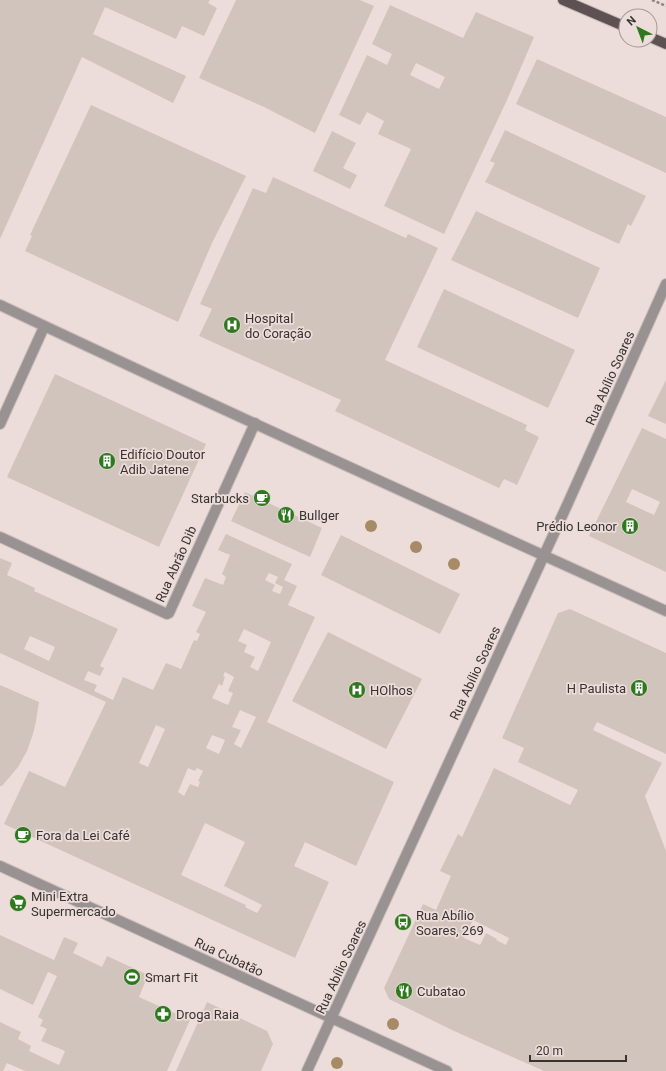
<svg xmlns="http://www.w3.org/2000/svg" width="666" height="1071" viewBox="0 0 666 1071" font-family="Roboto,sans-serif">
  <style>
    .building { fill: #d1c4bc; fill-rule: evenodd }
    .lines { fill: none; stroke-linecap: round; stroke-linejoin: round }
    .minor-casing { stroke: #c9bbb8; stroke-width: 12 }
    .major-casing { stroke: #c9bbb8; stroke-width: 12 }
    .path { stroke: #8f8482; stroke-width: 2.5; stroke-dasharray: 3 2; stroke-linecap: butt }
    .minor { stroke: #989293; stroke-width: 10 }
    .major { stroke: #5d5153; stroke-width: 10 }
    .tree { fill: #a78b66 }
    .labels { text-anchor: middle; dominant-baseline: central; stroke-width: 3.5; stroke-linejoin: round; paint-order: stroke }
    .poi-label { font-size: 13px; fill: #383231; stroke: #edddda; text-anchor: start }
    .street-label { font-size: 13px; fill: #383231; stroke: #edddda }
  </style>
  <rect width="100%" height="100%" fill="#edddda"/>
  <g class="building">
    <path d="M 0,0 L 210,0 L 208,3 L 217,8 L 204,36 L 182,26 L 176,39 L 105,7 L 93,34 L 186,76 L 173,103 L 82,57 L 0,239 Z"/>
    <path d="M 236,0 L 360,0 L 374,6 L 315,133 L 264,107 L 199,78 Z"/>
    <path d="M 390,5 L 463,38 L 476,12 L 534,37 L 507,100 L 444,234 L 384,206 L 411,149 L 378,134 L 384,121 L 367,112 L 360,125 L 339,115 L 367,55 L 387,65 L 392,54 L 372,44 ZM 416,63 L 445,77 L 439,89 L 410,75 Z"/>
    <path d="M 537,59 L 666,117 L 666,173 L 516,104 Z"/>
    <path d="M 91,105 L 246,176 L 212,243 L 178,322 L 25,251 L 32,236 L 30,235 Z"/>
    <path d="M 505,130 L 646,196 L 631,226 L 628,224 L 619,244 L 485,182 L 495,163 L 490,161 Z"/>
    <path d="M 332,131 L 356,143 L 343,168 L 357,175 L 350,189 L 313,171 Z"/>
    <path d="M 273,177 L 406,238 L 408,234 L 438,248 L 385,360 L 527,425 L 525,430 L 539,437 L 517,485 L 504,479 L 499,488 L 335,411 L 341,400 L 199,336 L 212,309 L 200,304 L 253,188 L 266,193 Z"/>
    <path d="M 476,211 L 600,268 L 578,318 L 451,260 Z"/>
    <path d="M 444,289 L 575,350 L 548,408 L 417,347 Z"/>
    <path d="M 55,374 L 206,444 L 159,547 L 7,477 Z"/>
    <path d="M 666,380 L 666,424 L 648,416 Z"/>
    <path d="M 642,428 L 666,439 L 666,572 L 589,536 ZM 632,489 L 660,502 L 654,515 L 626,502 Z"/>
    <path d="M 245,492 L 322,528 L 310,557 L 231,521 Z"/>
    <path d="M 226,534 L 292,564 L 284,580 L 297,586 L 288,605 L 315,617 L 267,722 L 394,782 L 356,866 L 305,842 L 294,866 L 329,882 L 295,958 L 4,824 L 29,771 L 65,787 L 106,702 L 0,653 L 0,558 L 12,563 L 7,575 L 35,588 L 34,591 L 118,629 L 100,666 L 104,668 L 100,676 L 88,671 L 84,680 L 97,685 L 94,691 L 113,700 L 123,677 L 153,690 L 166,663 L 181,669 L 194,640 L 197,641 L 200,634 L 196,632 L 206,612 L 192,606 L 205,578 L 223,585 L 226,577 L 222,574 L 230,555 L 218,550 ZM 269,573 L 278,577 L 275,583 L 283,587 L 280,594 L 272,591 L 275,585 L 265,580 ZM 244,629 L 271,642 L 258,671 L 250,667 L 255,657 L 244,652 L 247,645 L 238,641 ZM 30,636 L 55,647 L 49,661 L 24,649 ZM 225,672 L 234,677 L 228,691 L 233,693 L 228,705 L 212,698 L 219,684 L 222,686 L 225,677 L 223,676 ZM 240,710 L 256,717 L 241,748 L 234,744 L 241,730 L 232,727 ZM 156,725 L 165,729 L 148,767 L 139,763 ZM 212,735 L 225,740 L 219,754 L 206,748 ZM 188,768 L 195,771 L 197,768 L 203,771 L 198,781 L 200,782 L 198,787 L 190,784 L 184,796 L 178,792 ZM 205,823 L 245,842 L 224,886 L 262,905 L 257,913 L 245,907 L 246,905 L 181,875 Z"/>
    <path d="M 341,535 L 460,594 L 440,634 L 321,575 Z"/>
    <path d="M 570,609 L 666,653 L 666,754 L 597,722 L 593,730 L 662,763 L 645,796 L 666,851 L 666,1071 L 544,1071 L 454,1031 L 389,999 L 384,988 L 423,904 L 436,910 L 451,876 L 440,871 L 458,834 L 462,837 L 494,768 L 570,805 L 578,790 L 518,762 L 524,748 L 502,738 L 558,613 ZM 473,920 L 509,938 L 506,945 L 496,940 L 497,939 L 486,933 L 480,945 L 464,938 Z"/>
    <path d="M 328,632 L 422,679 L 386,749 L 292,701 Z"/>
    <path d="M 0,685 L 39,702 L 36,721 L 33,734 L 27,751 L 18,767 L 2,786 L 0,786 Z"/>
    <path d="M 0,935 L 54,960 L 64,937 L 78,943 L 73,953 L 102,967 L 107,956 L 148,975 L 139,997 L 190,1020 L 167,1071 L 25,1071 L 7,1063 L 3,1071 L 0,1071 L 0,1022 L 21,1032 L 18,1039 L 31,1046 L 29,1051 L 59,1065 L 65,1051 L 41,1041 L 47,1029 L 40,1026 L 43,1020 L 38,1017 L 57,976 L 48,972 L 33,1005 L 0,989 Z"/>
    <path d="M 207,1002 L 267,1031 L 273,1044 L 261,1071 L 176,1071 Z"/>
  </g>
  <g class="lines">
    <g class="minor-casing">
      <g id="minor">
        <path d="M 0,305 C 221,410 444,510 666,611"/>
        <path d="M 0,424 L 44,327"/>
        <path d="M 0,537 L 167,614 L 169,613 L 255,423"/>
        <path d="M 0,866 L 447,1071"/>
        <path d="M 307,1071 L 568,503 L 666,284"/>
      </g>
    </g>
    <g class="major-casing">
      <g id="major">
        <path d="M 563,0 L 626,27"/>
        <path d="M 650,37 L 666,44"/>
      </g>
    </g>
    <path class="path" d="M 652,0 L 666,6"/>
    <use href="#minor" class="minor"/>
    <use href="#major" class="major"/>
  </g>
  <g class="tree">
    <circle cx="371" cy="526" r="6"/>
    <circle cx="416" cy="547" r="6"/>
    <circle cx="454" cy="564" r="6"/>
    <circle cx="393" cy="1024" r="6"/>
    <circle cx="337" cy="1063" r="6"/>
  </g>
  <defs>
    <g id="hospital-disc" transform="scale(0.9)"><circle r="9.5" fill="#2e781d" stroke="#edddda"/><path d="M-5-5h3v3.5h4V-5h3V5h-3V1.5h-4V5h-3Z" fill="#fff"/></g>
    <g id="building-disc" transform="scale(0.9)"><circle r="9.5" fill="#2e781d" stroke="#edddda"/><path d="M-4-6H4V6H1V3H-1V6H-4ZM-2.5-4.3h1.7v1.8h-1.7ZM.8-4.3h1.7v1.8H.8ZM-2.5-1h1.7V.8h-1.7ZM.8-1h1.7V.8H.8Z" fill="#fff"/></g>
    <g id="cafe-disc" transform="scale(0.9)"><circle r="9.5" fill="#2e781d" stroke="#edddda"/><path d="M-5.5-4.5H6V0H3Q3 3.5 0 3.5H-2.5Q-5.5 3.5-5.5 0ZM3-3.2v2h1.7v-2ZM-6 4.5H4V6H-6Z" fill="#fff"/></g>
    <g id="restaurant-disc" transform="scale(0.9)"><circle r="9.5" fill="#2e781d" stroke="#edddda"/><path d="M-5-6h1v4h1v-4h1v4h1v-4h1v5L-1.5 .5V6h-2V.5L-5-1ZM5-6V6H3V1.5H1.5Q1.5-4 5-6Z" fill="#fff"/></g>
    <g id="supermarket-disc" transform="scale(0.9)"><circle r="9.5" fill="#2e781d" stroke="#edddda"/><path d="M-6-5.5h2.5l.6 2H6L4.5 2H-2.5L-4.4-4H-6ZM-1.5 3.2a1.3 1.3 0 1 0 .1 0ZM3 3.2a1.3 1.3 0 1 0 .1 0Z" fill="#fff"/></g>
    <g id="bus-disc" transform="scale(0.9)"><circle r="9.5" fill="#2e781d" stroke="#edddda"/><path d="M-5-6H5V4H4V6H2V4H-2V6H-4V4H-5ZM-3.5-4V0h7V-4ZM-3.5 1.2v1.5H-2V1.2ZM2 1.2v1.5H3.5V1.2Z" fill="#fff"/></g>
    <g id="stadium-disc" transform="scale(0.9)"><circle r="9.5" fill="#2e781d" stroke="#edddda"/><path d="M0-5a6.5 5 0 1 0 0 10a6.5 5 0 1 0 0-10ZM-3.5-1.8h7v3.6h-7Z" fill="#fff"/></g>
    <g id="pharmacy-disc" transform="scale(0.9)"><circle r="9.5" fill="#2e781d" stroke="#edddda"/><path d="M-2-6h4v4h4v4h-4v4h-4v-4h-4v-4h4Z" fill="#fff"/></g>
  </defs>
  <g fill-rule="evenodd">
    <use href="#hospital-disc" x="232" y="325"/>
    <use href="#building-disc" x="107" y="461"/>
    <use href="#cafe-disc" x="262" y="498"/>
    <use href="#restaurant-disc" x="286" y="515"/>
    <use href="#building-disc" x="630" y="526"/>
    <use href="#building-disc" x="639" y="688"/>
    <use href="#hospital-disc" x="357" y="690"/>
    <use href="#cafe-disc" x="23" y="835"/>
    <use href="#supermarket-disc" x="18" y="903"/>
    <use href="#bus-disc" x="403" y="922"/>
    <use href="#stadium-disc" x="132" y="977"/>
    <use href="#restaurant-disc" x="404" y="991"/>
    <use href="#pharmacy-disc" x="163" y="1014"/>
  </g>
  <g class="labels">
    <g class="poi-label">
      <text x="245" y="318">Hospital<tspan x="245" dy="15">do Coração</tspan></text>
      <text x="120" y="454">Edifício Doutor<tspan x="120" dy="15">Adib Jatene</tspan></text>
      <text x="249" y="498" text-anchor="end">Starbucks</text>
      <text x="299" y="515">Bullger</text>
      <text x="617" y="526" text-anchor="end">Prédio Leonor</text>
      <text x="626" y="688" text-anchor="end">H Paulista</text>
      <text x="370" y="690">HOlhos</text>
      <text x="36" y="835">Fora da Lei Café</text>
      <text x="31" y="896">Mini Extra<tspan x="31" dy="15">Supermercado</tspan></text>
      <text x="416" y="915">Rua Abílio<tspan x="416" dy="15">Soares, 269</tspan></text>
      <text x="145" y="977">Smart Fit</text>
      <text x="417" y="991">Cubatao</text>
      <text x="176" y="1014">Droga Raia</text>
    </g>
    <g class="street-label">
      <text transform="translate(610 378) rotate(-66)">Rua Abílio Soares</text>
      <text transform="translate(176 564) rotate(-66)">Rua Abrão Dib</text>
      <text transform="translate(475 673) rotate(-65)">Rua Abílio Soares</text>
      <text transform="translate(229 957) rotate(25)">Rua Cubatão</text>
      <text transform="translate(341 967) rotate(-65)">Rua Abílio Soares</text>
    </g>
  </g>
  <g transform="translate(638 28) rotate(318)"><circle r="19" fill="#edddda" stroke="#a59996"/>
  <path d="M0-3L7 15L0 10L-7 15Z" fill="#2e781d"/>
  <text y="-6" font-size="11" font-weight="bold" text-anchor="middle" fill="#383231">N</text>
  </g>
  <path d="M530 1055v6h96v-6" fill="none" stroke="#383231" stroke-width="2"/>
  <text x="536" y="1055" font-size="12" fill="#383231" stroke="#edddda" stroke-width="3" paint-order="stroke">20 m</text>
</svg>
